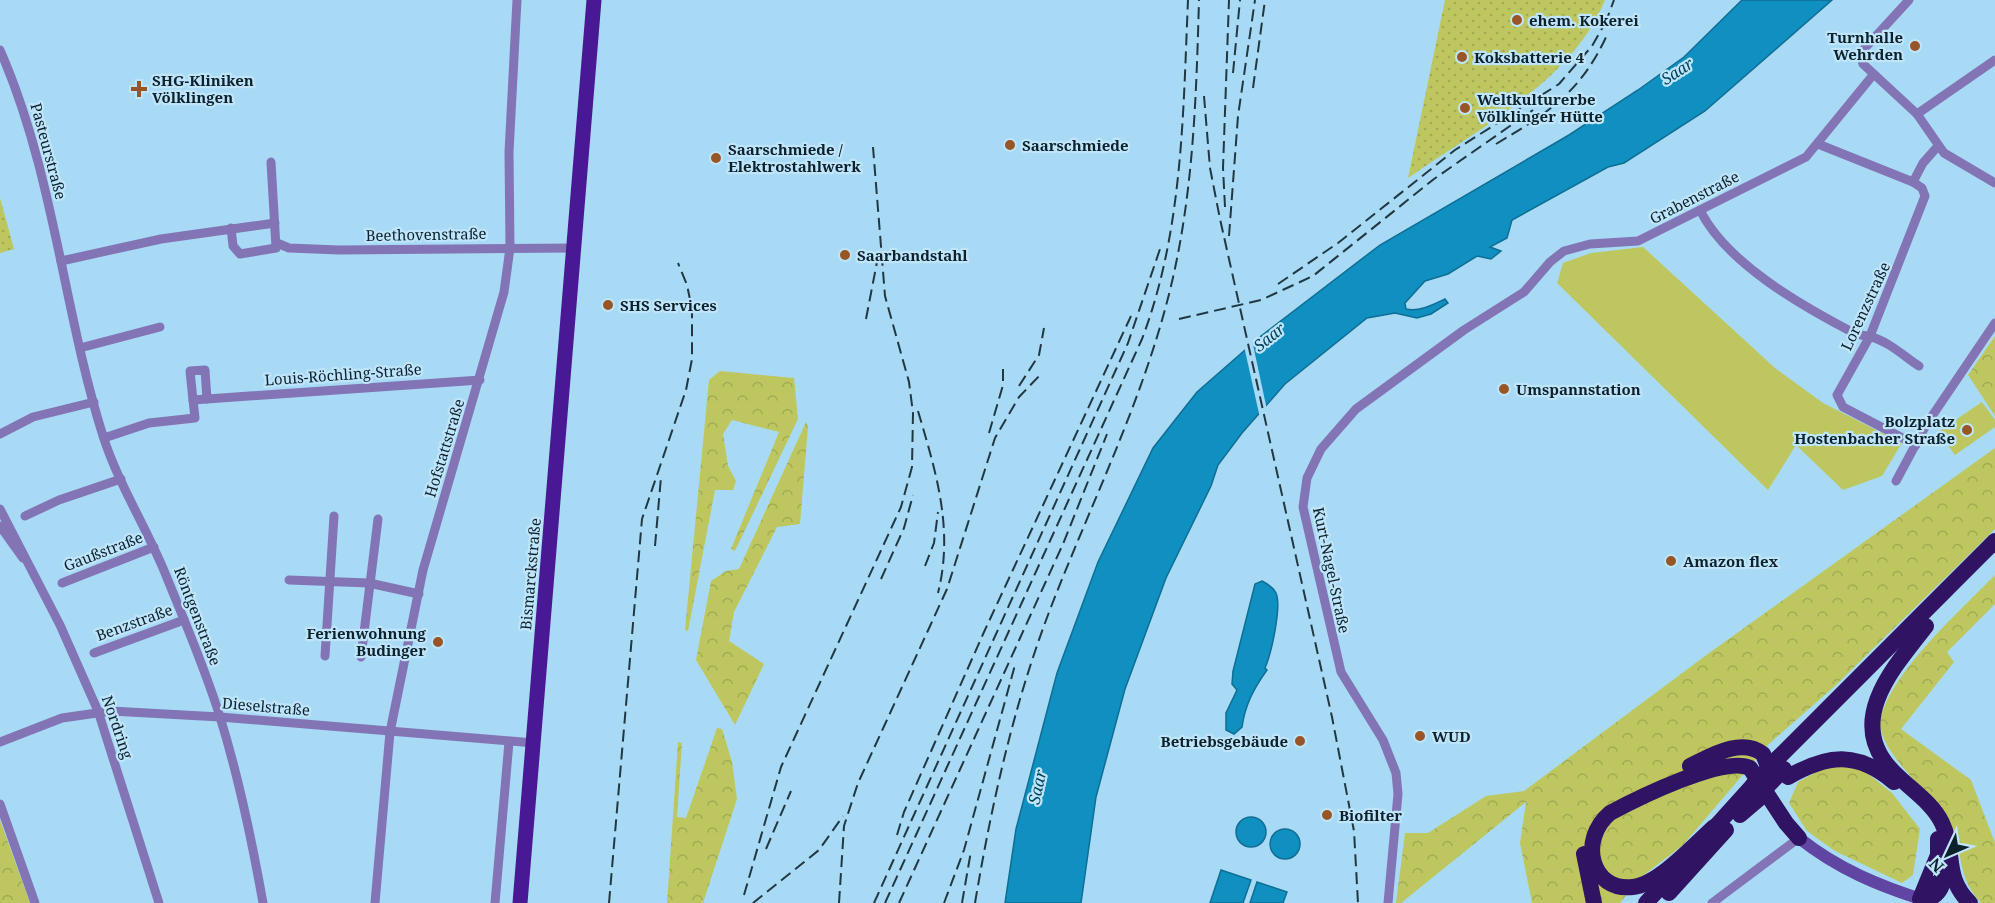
<svg xmlns="http://www.w3.org/2000/svg" width="1995" height="903" viewBox="0 0 1995 903" font-family="'Noto Serif',serif">
  <style>
    .grass { fill: #bec75f }
    .forest { fill: url(#forest-crowns) }
    .park { fill: url(#park-dots) }
    .water { fill: #108fc1; stroke: #0f6e94; stroke-width: 1.5 }
    .pier { fill: #a8daf5 }
    .lines { fill: none; stroke-linecap: round; stroke-linejoin: round }
    .street { stroke: #8375b5; stroke-width: 9 }
    .secondary { stroke: #6045a3; stroke-width: 12 }
    .primary { stroke: #491894; stroke-width: 15 }
    .highway { stroke: #301362; stroke-width: 16 }
    .rail { stroke: #203844; stroke-width: 2; stroke-dasharray: 12 6; stroke-linecap: butt }
    .highway-bridge { stroke: #301362; stroke-width: 16 }
    .poi-dot { fill: #985525; stroke: #bee5fc; stroke-width: 2 }
    .labels { text-anchor: middle; dominant-baseline: central; stroke-width: 4.5; stroke-linejoin: round; paint-order: stroke }
    .poi-label { font-size: 15px; font-weight: bold; fill: #0d212b; stroke: #bee5fc; text-anchor: start }
    .street-label { font-size: 15px; fill: #0d212b; stroke: #bee5fc }
    .water-label { font-size: 16px; font-style: italic; fill: #02435d; stroke: #bee5fc }
  </style>
  <defs>
    <pattern id="forest-crowns" width="20" height="18" patternUnits="userSpaceOnUse" patternTransform="scale(1.5)"><rect width="20" height="18" fill="#bec75f"/><path d="M2 6a3 3 0 1 1 6 0M12 15a3 3 0 1 1 6 0" fill="none" stroke="#a2ab53"/></pattern>
    <pattern id="park-dots" width="8" height="8" patternUnits="userSpaceOnUse" patternTransform="scale(1.5)"><rect width="8" height="8" fill="#bec75f"/><path d="M2 2h.1M6 6h.1" fill="none" stroke="#a2ab53" stroke-width="1.8" stroke-linecap="round"/></pattern>
  </defs>
  <rect width="100%" height="100%" fill="#a8daf5"/>
  <g class="grass">
    <path d="M 1643,247 L 1775,368 L 1823,403 L 1902,443 L 1882,476 L 1843,490 L 1796,445 L 1768,490 L 1557,283 L 1563,263 L 1591,253 Z"/>
    <path d="M 1982,402 L 1995,420 L 1995,427 L 1955,455 L 1938,432 Z"/>
  </g>
  <g class="forest">
    <path d="M 1995,336 L 1995,416 L 1968,375 Z"/>
    <path d="M 720,371 L 794,378 L 798,419 L 735,551 L 731,549 L 779,432 L 732,420 L 723,434 L 728,466 L 736,481 L 733,490 L 715,490 L 688,631 L 685,630 L 709,380 Z"/>
    <path d="M 806,422 L 808,427 L 800,524 L 777,527 L 734,612 L 729,641 L 764,664 L 735,725 L 696,660 L 711,581 L 726,571 L 739,569 Z"/>
    <path d="M 1995,448 L 1995,529 L 1836,685 L 1769,744 L 1683,845 L 1640,878 L 1620,903 L 1532,903 L 1520,843 L 1526,802 L 1401,903 L 1396,903 L 1405,833 L 1428,833 L 1486,796 L 1524,791 L 1705,656 Z"/>
    <path d="M 1995,575 L 1995,604 L 1947,652 L 1954,662 L 1901,729 L 1971,780 L 1995,843 L 1995,903 L 1981,903 C 1953,872 1966,848 1948,820 C 1931,795 1906,775 1890,750 C 1886,744 1880,731 1880,725 C 1883,679 1963,608 1995,575 Z"/>
    <path d="M 717,728 L 722,729 L 732,762 L 737,799 L 703,903 L 667,903 L 678,742 L 682,743 L 677,817 L 686,818 Z"/>
    <path d="M 1837,766 L 1862,769 L 1892,793 L 1920,829 L 1913,875 L 1902,883 L 1835,851 L 1807,831 L 1789,803 L 1798,782 L 1818,771 Z"/>
    <path d="M 0,820 L 30,903 L 0,903 Z"/>
  </g>
  <g class="park">
    <path d="M 1445,0 L 1605,0 C 1572,82 1477,129 1408,178 Z"/>
    <path d="M 0,198 L 14,249 L 0,253 Z"/>
  </g>
  <g class="water">
    <path d="M 1742,0 L 1832,0 L 1705,111 L 1624,163 L 1608,167 L 1512,220 L 1507,238 L 1490,247 L 1501,251 L 1491,259 L 1477,256 L 1448,274 L 1425,281 L 1405,303 L 1406,309 C 1420,312 1432,305 1445,299 L 1448,303 L 1431,314 L 1417,318 L 1395,313 L 1367,318 L 1285,384 L 1242,433 L 1218,465 L 1211,486 L 1166,578 L 1125,689 L 1096,797 L 1081,903 L 1005,903 L 1016,829 L 1057,673 L 1098,562 L 1153,448 L 1197,392 L 1261,336 L 1380,245 L 1569,135 L 1638,90 L 1684,57 Z"/>
    <path d="M 1262,581 C 1268,584 1273,587 1276,593 C 1282,607 1271,654 1265,668 L 1267,670 C 1254,688 1245,705 1242,727 L 1234,734 L 1226,730 L 1226,713 L 1237,690 L 1232,684 L 1233,671 L 1255,584 Z"/>
    <circle cx="1251" cy="832" r="15"/>
    <circle cx="1285" cy="844" r="15"/>
    <path d="M 1221,870 L 1251,880 L 1243,903 L 1210,903 Z"/>
    <path d="M 1257,882 L 1287,892 L 1283,903 L 1250,903 Z"/>
  </g>
  <path class="pier" d="M 1252,340 L 1267,410 L 1260,418 L 1244,346 Z"/>
  <g class="lines">
    <g class="street">
      <path d="M 1909,0 L 1864,49 L 1861,57 L 1863,64 L 1917,114 L 1944,153 L 1995,183"/>
      <path d="M 0,50 C 54,173 63,309 103,436 C 118,483 146,527 165,573 C 184,620 205,668 220,717 C 239,778 252,841 263,903"/>
      <path d="M 1917,114 L 1995,60"/>
      <path d="M 1818,144 L 1913,182"/>
      <path d="M 1700,210 C 1726,263 1802,306 1854,333 C 1860,336 1865,335 1871,337 C 1888,341 1905,357 1919,366"/>
      <path d="M 231,228 L 233,246 L 240,254 L 276,248 L 271,162"/>
      <path d="M 277,243 L 289,248 L 339,250 L 576,248"/>
      <path d="M 61,261 L 161,239 L 275,223"/>
      <path d="M 80,348 L 160,327"/>
      <path d="M 193,400 L 190,371 L 205,370 L 207,399"/>
      <path d="M 0,434 L 33,417 L 94,402"/>
      <path d="M 104,438 L 149,423 L 195,418 L 193,400 L 480,380"/>
      <path d="M 1916,445 L 1843,407 L 1837,395 L 1870,336 L 1925,196 L 1922,188 L 1913,182 L 1923,163 L 1938,146"/>
      <path d="M 1896,481 L 1926,425 L 1995,323"/>
      <path d="M 0,509 L 60,625 L 98,711 L 159,903"/>
      <path d="M 25,516 L 59,500 L 121,479"/>
      <path d="M 0,526 L 23,558"/>
      <path d="M 289,580 L 369,583 L 419,594"/>
      <path d="M 62,583 L 154,547"/>
      <path d="M 94,653 L 184,620"/>
      <path d="M 325,656 L 334,516"/>
      <path d="M 361,657 L 378,519"/>
      <path d="M 0,742 L 62,718 L 111,711 L 220,717 L 534,743"/>
      <path d="M 0,804 L 35,903"/>
      <path d="M 375,903 L 390,732 L 423,570 L 504,292 L 510,248 L 509,152 L 517,0"/>
      <path d="M 495,903 L 509,742"/>
      <path d="M 1388,903 L 1398,794 L 1396,773 L 1383,740 L 1341,672 L 1303,507 L 1307,478 L 1321,449 L 1356,409 L 1464,330 L 1524,292 L 1550,262 L 1564,251 L 1590,244 L 1638,241 L 1806,157 L 1873,75"/>
      <path d="M 1712,903 L 1799,838"/>
    </g>
    <path class="secondary" d="M 1799,838 C 1838,869 1879,886 1927,901"/>
    <path class="primary" d="M 520,903 L 594,0"/>
    <g class="highway">
      <path d="M 1926,626 C 1896,665 1846,718 1889,767 C 1905,786 1931,800 1942,823 C 1956,852 1943,877 1970,903"/>
      <path d="M 1778,758 L 1995,541"/>
      <path d="M 1690,766 C 1711,756 1741,737 1763,754 L 1773,779"/>
      <path d="M 1788,777 C 1828,754 1857,751 1894,782"/>
      <path d="M 1740,815 L 1760,798"/>
      <path d="M 1714,827 C 1695,844 1659,884 1633,887 C 1591,892 1578,840 1610,813 C 1636,799 1724,755 1750,768 L 1786,823 L 1799,838"/>
      <path d="M 1707,836 L 1753,785"/>
      <path d="M 1584,854 L 1594,903"/>
      <path d="M 1669,893 L 1726,830"/>
      <path d="M 1920,899 L 1938,855 L 1938,839"/>
      <path d="M 1924,900 C 1943,896 1944,880 1947,863"/>
      <path d="M 1646,903 L 1673,873"/>
    </g>
    <g class="rail">
      <path d="M 1605,24 L 1614,0"/>
      <path d="M 1233,73 L 1240,0"/>
      <path d="M 1253,88 L 1265,0"/>
      <path d="M 1204,96 L 1210,168 L 1220,219 L 1332,717 L 1354,831 L 1358,903"/>
      <path d="M 1496,144 C 1548,113 1581,92 1607,35"/>
      <path d="M 1225,207 L 1223,168 L 1229,0"/>
      <path d="M 1229,236 L 1238,116 L 1255,0"/>
      <path d="M 1278,284 L 1338,243 L 1455,150 L 1559,84 L 1592,46 L 1608,18"/>
      <path d="M 866,319 L 877,262"/>
      <path d="M 1179,319 L 1261,300 L 1313,276 L 1434,179 L 1533,110"/>
      <path d="M 1019,386 L 1039,355 L 1044,328"/>
      <path d="M 918,411 C 936,472 954,529 938,593"/>
      <path d="M 989,433 L 1003,385 L 1003,363"/>
      <path d="M 655,546 L 661,477"/>
      <path d="M 925,566 L 934,543 L 938,512"/>
      <path d="M 881,579 L 904,528 L 913,495"/>
      <path d="M 897,835 L 904,812 L 984,632 L 1131,316"/>
      <path d="M 766,849 L 791,791"/>
      <path d="M 744,895 L 781,767 L 901,507 L 912,467 L 913,413 L 909,382 L 885,296 L 873,147"/>
      <path d="M 609,903 L 642,519 L 686,390 L 692,359 L 692,309 L 687,285 L 678,263"/>
      <path d="M 753,903 L 819,850 L 843,816"/>
      <path d="M 839,903 L 844,826 L 858,783 L 947,589 L 995,438 L 1019,397 L 1042,373"/>
      <path d="M 874,903 L 1128,343 L 1160,249"/>
      <path d="M 885,903 L 1142,339 C 1183,231 1183,114 1188,0"/>
      <path d="M 899,903 L 1063,544 L 1107,434"/>
      <path d="M 944,903 L 964,850 L 1015,665"/>
      <path d="M 962,903 L 971,851"/>
      <path d="M 975,903 C 992,802 1014,703 1051,607 C 1089,509 1136,414 1164,313 C 1193,210 1196,106 1199,0"/>
    </g>
    <g class="highway-bridge">
      <path d="M 1753,785 L 1778,758"/>
      <path d="M 1759,795 L 1784,769"/>
    </g>
  </g>
  <g class="poi-dot">
    <circle cx="1517" cy="20" r="6"/>
    <circle cx="1915" cy="46" r="6"/>
    <circle cx="1462" cy="57" r="6"/>
    <path d="M136 80h6v6h6v6h-6v6h-6v-6h-6v-6h6z"/>
    <circle cx="1465" cy="108" r="6"/>
    <circle cx="1010" cy="145" r="6"/>
    <circle cx="716" cy="158" r="6"/>
    <circle cx="845" cy="255" r="6"/>
    <circle cx="608" cy="305" r="6"/>
    <circle cx="1504" cy="389" r="6"/>
    <circle cx="1967" cy="430" r="6"/>
    <circle cx="1671" cy="561" r="6"/>
    <circle cx="438" cy="642" r="6"/>
    <circle cx="1420" cy="736" r="6"/>
    <circle cx="1300" cy="741" r="6"/>
    <circle cx="1327" cy="815" r="6"/>
  </g>
  <g class="labels">
    <g class="poi-label">
      <text x="1529" y="20">ehem. Kokerei</text>
      <text x="1903" y="37" text-anchor="end">Turnhalle<tspan x="1903" dy="17">Wehrden</tspan></text>
      <text x="1474" y="57">Koksbatterie 4</text>
      <text x="152" y="80">SHG-Kliniken<tspan x="152" dy="17">Völklingen</tspan></text>
      <text x="1477" y="99">Weltkulturerbe<tspan x="1477" dy="17">Völklinger Hütte</tspan></text>
      <text x="1022" y="145">Saarschmiede</text>
      <text x="728" y="149">Saarschmiede /<tspan x="728" dy="17">Elektrostahlwerk</tspan></text>
      <text x="857" y="255">Saarbandstahl</text>
      <text x="620" y="305">SHS Services</text>
      <text x="1516" y="389">Umspannstation</text>
      <text x="1955" y="421" text-anchor="end">Bolzplatz<tspan x="1955" dy="17">Hostenbacher Straße</tspan></text>
      <text x="1683" y="561">Amazon flex</text>
      <text x="426" y="633" text-anchor="end">Ferienwohnung<tspan x="426" dy="17">Budinger</tspan></text>
      <text x="1432" y="736">WUD</text>
      <text x="1288" y="741" text-anchor="end">Betriebsgebäude</text>
      <text x="1339" y="815">Biofilter</text>
    </g>
    <g class="street-label">
      <text transform="translate(49 151) rotate(75)">Pasteurstraße</text>
      <text transform="translate(1694 197) rotate(-27)">Grabenstraße</text>
      <text transform="translate(426 234) rotate(-1)">Beethovenstraße</text>
      <text transform="translate(1865 306) rotate(-65)">Lorenzstraße</text>
      <text transform="translate(343 374) rotate(-4)">Louis-Röchling-Straße</text>
      <text transform="translate(444 448) rotate(-73)">Hofstattstraße</text>
      <text transform="translate(103 551) rotate(-21)">Gaußstraße</text>
      <text transform="translate(1332 570) rotate(78)">Kurt-Nagel-Straße</text>
      <text transform="translate(530 574) rotate(-85)">Bismarckstraße</text>
      <text transform="translate(198 616) rotate(69)">Röntgenstraße</text>
      <text transform="translate(134 622) rotate(-20)">Benzstraße</text>
      <text transform="translate(266 706) rotate(5)">Dieselstraße</text>
      <text transform="translate(118 727) rotate(71)">Nordring</text>
    </g>
    <g class="water-label">
      <text transform="translate(1677 71) rotate(-33)">Saar</text>
      <text transform="translate(1269 337) rotate(-39)">Saar</text>
      <text transform="translate(1037 787) rotate(-78)">Saar</text>
    </g>
  </g>
  <g transform="translate(1947 855) rotate(226)" stroke="#bee5fc" stroke-width="4.5" paint-order="stroke">
  <path d="M0-4.5L10 22L0 15L-10 22Z" fill="#0d212b"/>
  <text y="-9" font-size="16" font-weight="bold" text-anchor="middle" fill="#0d212b">N</text>
  </g>
</svg>
